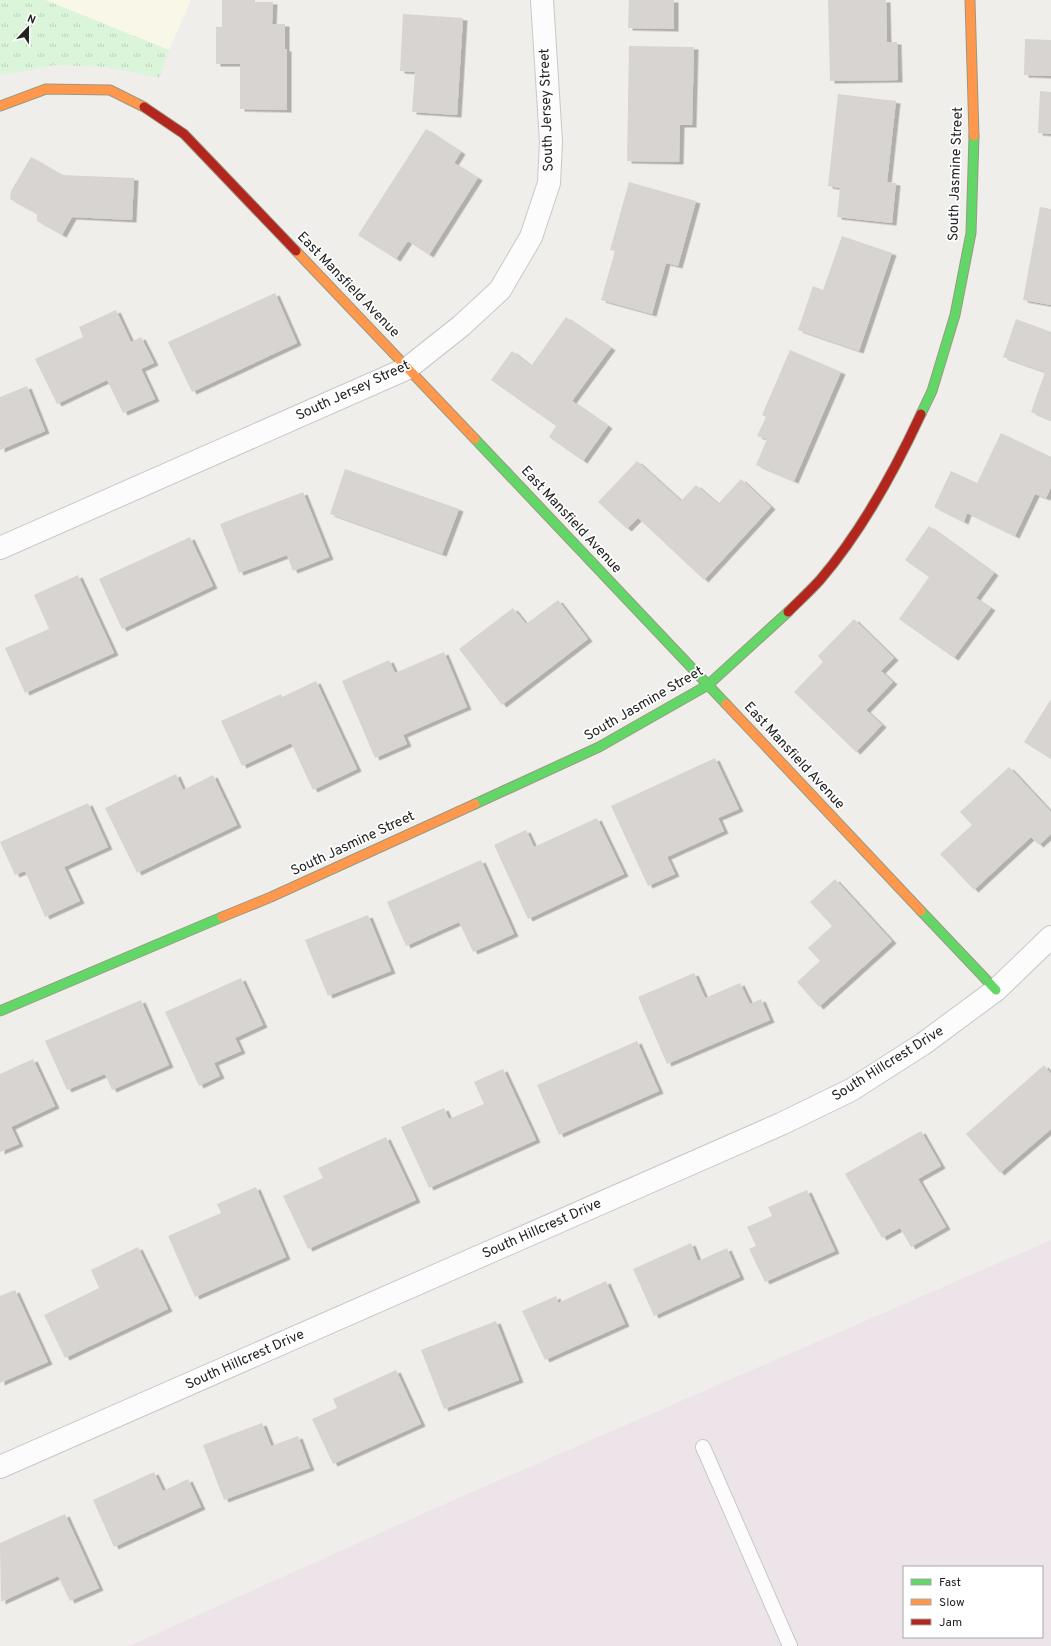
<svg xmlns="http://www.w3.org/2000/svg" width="1051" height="1646" viewBox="0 0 1051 1646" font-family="Overpass,sans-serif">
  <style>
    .industrial { fill: #ede4e9; fill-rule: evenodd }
    .education { fill: #f8f7e8 }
    .park { fill: url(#park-tufts) }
    .building { fill: #d7d4d2; filter: url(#shadow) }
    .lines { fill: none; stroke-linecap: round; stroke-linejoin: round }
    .lane-casing { stroke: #c9c8c7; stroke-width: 16 }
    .street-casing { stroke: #c9c8c7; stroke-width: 24 }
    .fast-casing { stroke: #999a82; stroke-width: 11 }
    .slow-casing { stroke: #999a82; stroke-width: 11 }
    .jam-casing { stroke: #999a82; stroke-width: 11 }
    .lane { stroke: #fdfcfc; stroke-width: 14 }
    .street { stroke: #fdfcfc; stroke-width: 22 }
    .fast { stroke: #63d668; stroke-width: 9 }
    .slow { stroke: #ff974d; stroke-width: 9 }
    .jam { stroke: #b3261e; stroke-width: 9 }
    .labels { text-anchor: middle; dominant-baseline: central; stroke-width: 3.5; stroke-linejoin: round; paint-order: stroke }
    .street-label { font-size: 14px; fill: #222; stroke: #fff }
  </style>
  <defs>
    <pattern id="park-tufts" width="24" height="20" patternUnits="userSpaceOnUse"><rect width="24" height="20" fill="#daf5da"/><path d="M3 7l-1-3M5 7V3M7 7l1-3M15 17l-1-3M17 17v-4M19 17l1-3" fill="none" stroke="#bbd2bb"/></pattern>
    <filter id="shadow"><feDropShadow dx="4.5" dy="2.5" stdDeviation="0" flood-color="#0004"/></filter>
  </defs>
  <rect width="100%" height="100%" fill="#f0eeeb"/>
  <path class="industrial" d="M 1051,1240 L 1051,1646 L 129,1646 L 458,1498 ZM 904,1567 L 1042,1567 L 1042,1637 L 904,1637 Z"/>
  <path class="education" d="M 45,0 L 191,0 L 169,50 Z"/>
  <path class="park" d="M 0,0 L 45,0 L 169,50 L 159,78 L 108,67 L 56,65 L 0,75 Z"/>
  <g class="building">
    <path d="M 222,0 L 255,0 L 255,2 L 273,2 L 272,24 L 285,24 L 285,49 L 287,49 L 287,110 L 240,109 L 240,64 L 216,64 L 216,27 L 222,27 Z"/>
    <path d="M 629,0 L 674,0 L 674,29 L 628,28 Z"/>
    <path d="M 828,0 L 886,0 L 887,42 L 897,42 L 898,80 L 830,81 Z"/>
    <path d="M 403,14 L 463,18 L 457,115 L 412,112 L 415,72 L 400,71 Z"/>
    <path d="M 1025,39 L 1051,40 L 1051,76 L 1024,75 Z"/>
    <path d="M 629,46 L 694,47 L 692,125 L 680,125 L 679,162 L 627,161 Z"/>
    <path d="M 1040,91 L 1051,92 L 1051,134 L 1038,133 Z"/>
    <path d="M 838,94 L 896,101 L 887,182 L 896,183 L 892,223 L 837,217 L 840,188 L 828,186 Z"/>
    <path d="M 426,129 L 461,152 L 454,163 L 478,178 L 429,255 L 408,241 L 396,259 L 358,235 Z"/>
    <path d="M 31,157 L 62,175 L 134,178 L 132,220 L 72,217 L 62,235 L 37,221 L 37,214 L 10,199 L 11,191 Z"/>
    <path d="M 629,182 L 696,201 L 678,266 L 666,263 L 652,314 L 601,300 L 615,251 L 610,250 Z"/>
    <path d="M 1040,207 L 1051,209 L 1051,305 L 1023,300 Z"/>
    <path d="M 842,236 L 892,253 L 859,351 L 798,330 L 813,286 L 823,290 Z"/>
    <path d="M 275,293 L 297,343 L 192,392 L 168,342 Z"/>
    <path d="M 116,310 L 131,342 L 141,337 L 154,363 L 141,369 L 155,399 L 123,413 L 107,380 L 57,404 L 35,359 L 83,337 L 79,327 Z"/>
    <path d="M 566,317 L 611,348 L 572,401 L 608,426 L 583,461 L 549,437 L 556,426 L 491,380 L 512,351 L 531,366 Z"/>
    <path d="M 1016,319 L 1051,332 L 1051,420 L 1031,412 L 1045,372 L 1003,357 Z"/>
    <path d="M 790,350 L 841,372 L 794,481 L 756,465 L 767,439 L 757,436 L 766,417 L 762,415 Z"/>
    <path d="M 27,386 L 45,431 L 0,450 L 0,397 Z"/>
    <path d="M 1001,433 L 1051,457 L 1051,487 L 1046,498 L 1035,494 L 1015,536 L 967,513 L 964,522 L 934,507 L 951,471 L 977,483 Z"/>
    <path d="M 637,461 L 681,501 L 696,485 L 718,504 L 741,479 L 771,507 L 704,580 L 638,518 L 627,529 L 598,502 Z"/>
    <path d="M 345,469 L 459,509 L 442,554 L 330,514 Z"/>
    <path d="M 303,492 L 329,557 L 293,571 L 287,555 L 239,573 L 220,524 Z"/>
    <path d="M 929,526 L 994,573 L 976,598 L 991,608 L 954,658 L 899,619 L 929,577 L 905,560 Z"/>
    <path d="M 190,537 L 213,586 L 122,629 L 99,579 Z"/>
    <path d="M 78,575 L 114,653 L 25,693 L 5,648 L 49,629 L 34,595 Z"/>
    <path d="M 558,600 L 588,639 L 502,705 L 459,649 L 513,608 L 526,624 Z"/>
    <path d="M 854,619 L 894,658 L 881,671 L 893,682 L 866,710 L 882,725 L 856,752 L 794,692 L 823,662 L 818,656 Z"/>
    <path d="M 444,652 L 467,707 L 403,735 L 407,744 L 375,758 L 342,681 L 389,660 L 395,673 Z"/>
    <path d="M 316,681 L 357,769 L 313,790 L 291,743 L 242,766 L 221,721 L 281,694 L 282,697 Z"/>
    <path d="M 1051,699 L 1051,759 L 1024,742 Z"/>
    <path d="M 715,758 L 739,809 L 718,818 L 724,831 L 667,857 L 675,874 L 648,886 L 611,806 Z"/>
    <path d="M 1009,767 L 1051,812 L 1051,834 L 1039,845 L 1031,837 L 974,890 L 940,854 L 972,825 L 960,812 Z"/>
    <path d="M 176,774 L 183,790 L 213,775 L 237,825 L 137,873 L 105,808 Z"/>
    <path d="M 88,803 L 108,847 L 64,867 L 80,901 L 45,917 L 25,871 L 15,875 L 0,842 Z"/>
    <path d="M 597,818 L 624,874 L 528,919 L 494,845 L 526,830 L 534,847 Z"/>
    <path d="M 481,860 L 514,934 L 473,952 L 459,922 L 406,946 L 387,902 Z"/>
    <path d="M 835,879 L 892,941 L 819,1007 L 797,982 L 820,961 L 808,948 L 832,926 L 810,902 Z"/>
    <path d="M 368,915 L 391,971 L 328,996 L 305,940 Z"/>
    <path d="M 694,973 L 705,998 L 740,983 L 750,1004 L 761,999 L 770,1020 L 667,1064 L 638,997 Z"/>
    <path d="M 241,978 L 263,1025 L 235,1038 L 241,1051 L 214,1063 L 220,1076 L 199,1086 L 165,1012 Z"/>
    <path d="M 141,1000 L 169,1065 L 112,1090 L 105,1074 L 67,1090 L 45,1041 Z"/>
    <path d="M 637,1041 L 659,1091 L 559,1135 L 537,1085 Z"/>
    <path d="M 33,1059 L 55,1106 L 11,1127 L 19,1144 L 0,1152 L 0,1074 Z"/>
    <path d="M 1044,1065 L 1051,1074 L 1051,1129 L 1000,1173 L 966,1134 Z"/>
    <path d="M 503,1069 L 536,1140 L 429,1188 L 401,1127 L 444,1108 L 449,1119 L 484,1104 L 474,1082 Z"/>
    <path d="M 921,1131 L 941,1166 L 918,1179 L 946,1227 L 911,1247 L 900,1228 L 882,1238 L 845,1174 Z"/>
    <path d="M 386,1137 L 416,1200 L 308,1249 L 283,1196 L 323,1178 L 318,1168 Z"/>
    <path d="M 256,1187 L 286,1257 L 195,1297 L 168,1236 L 221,1213 L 217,1204 Z"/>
    <path d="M 807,1190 L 835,1251 L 765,1282 L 749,1249 L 756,1246 L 747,1227 L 772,1216 L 768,1207 Z"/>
    <path d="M 691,1243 L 698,1261 L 727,1248 L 740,1277 L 654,1316 L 633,1269 Z"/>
    <path d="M 138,1247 L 168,1309 L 65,1358 L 44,1315 L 99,1288 L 91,1270 Z"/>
    <path d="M 606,1281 L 625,1324 L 545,1360 L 522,1311 L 556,1296 L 558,1303 Z"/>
    <path d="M 15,1290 L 48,1362 L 0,1383 L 0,1296 Z"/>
    <path d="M 496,1321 L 519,1380 L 444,1409 L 421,1350 Z"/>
    <path d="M 396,1370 L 421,1424 L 333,1464 L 312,1419 L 337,1408 L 333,1399 Z"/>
    <path d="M 262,1423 L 271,1446 L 298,1436 L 310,1468 L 224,1500 L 203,1445 Z"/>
    <path d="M 154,1472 L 163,1491 L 188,1479 L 201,1507 L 114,1547 L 93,1500 Z"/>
    <path d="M 65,1514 L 99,1588 L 70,1601 L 58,1576 L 1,1602 L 0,1543 Z"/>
  </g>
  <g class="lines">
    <g class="lane-casing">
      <path id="lane" d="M 703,1447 L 790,1646"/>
    </g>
    <g class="street-casing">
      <g id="street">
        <path d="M 0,548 L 408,368 L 461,326 L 500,290 L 531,237 L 549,183 L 551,142 L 542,0"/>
        <path d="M 0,1467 L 781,1124 L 851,1090 L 923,1044 L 996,990 L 1051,937"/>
      </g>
    </g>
    <g class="fast-casing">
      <g id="fast">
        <path d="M 921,414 L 932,391 L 955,315 L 971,233 L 974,136"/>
        <path d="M 475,439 L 726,704"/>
        <path d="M 475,804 L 599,747 L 708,685 L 788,612"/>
        <path d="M 921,911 L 996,990"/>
        <path d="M 0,1011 L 222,917"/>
      </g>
    </g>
    <g class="slow-casing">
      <g id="slow">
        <path d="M 970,0 L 974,136"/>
        <path d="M 0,106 L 46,89 L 110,90 L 144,107"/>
        <path d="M 296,251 L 475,439"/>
        <path d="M 726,704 L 921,911"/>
        <path d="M 222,917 L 271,897 L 475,804"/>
      </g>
    </g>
    <g class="jam-casing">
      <g id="jam">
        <path d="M 144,107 L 184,134 L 296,251"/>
        <path d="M 788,612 C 799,601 810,591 820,580 C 862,531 894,472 921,414"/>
      </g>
    </g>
    <use href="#lane" class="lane"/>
    <use href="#street" class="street"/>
    <use href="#fast" class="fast"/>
    <use href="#slow" class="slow"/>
    <use href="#jam" class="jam"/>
  </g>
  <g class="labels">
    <g class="street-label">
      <text transform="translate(547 110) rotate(-92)">South Jersey Street</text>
      <text transform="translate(956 174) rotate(-88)">South Jasmine Street</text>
      <text transform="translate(348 285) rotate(46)">East Mansfield Avenue</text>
      <text transform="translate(353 391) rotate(-25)">South Jersey Street</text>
      <text transform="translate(571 520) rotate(47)">East Mansfield Avenue</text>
      <text transform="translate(644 704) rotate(-30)">South Jasmine Street</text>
      <text transform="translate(794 756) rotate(47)">East Mansfield Avenue</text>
      <text transform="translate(353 844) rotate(-25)">South Jasmine Street</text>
      <text transform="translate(888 1064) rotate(-32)">South Hillcrest Drive</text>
      <text transform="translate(542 1229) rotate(-24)">South Hillcrest Drive</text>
      <text transform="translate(245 1360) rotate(-24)">South Hillcrest Drive</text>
    </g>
  </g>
  <rect x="903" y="1566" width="140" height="72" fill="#ffffff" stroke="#a7a7a7"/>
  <rect x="911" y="1579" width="20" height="6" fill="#63d668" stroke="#a7a7a7"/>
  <text x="939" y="1586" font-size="12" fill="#222222">Fast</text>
  <rect x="911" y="1599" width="20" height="6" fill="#ff974d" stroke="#a7a7a7"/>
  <text x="939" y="1606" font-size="12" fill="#222222">Slow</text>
  <rect x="911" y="1619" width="20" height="6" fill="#b3261e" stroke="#a7a7a7"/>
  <text x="939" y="1626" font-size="12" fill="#222222">Jam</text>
  <g transform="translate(28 28) rotate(22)" stroke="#ffffff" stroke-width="3" paint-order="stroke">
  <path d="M0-3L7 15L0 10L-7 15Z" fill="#222222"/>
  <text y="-6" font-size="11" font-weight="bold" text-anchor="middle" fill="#222222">N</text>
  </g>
</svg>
